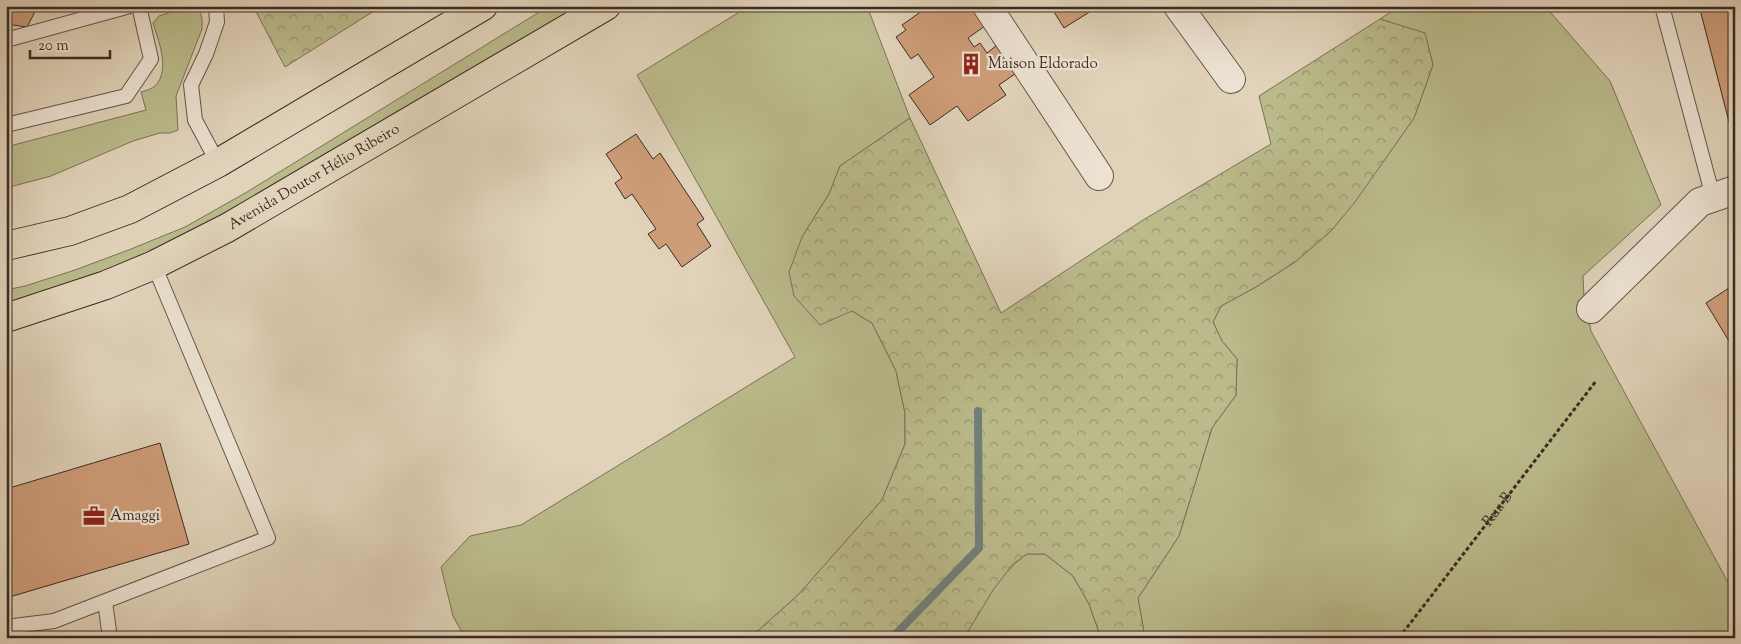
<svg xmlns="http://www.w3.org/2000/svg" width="1741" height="644" viewBox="0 0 1741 644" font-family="'Sorts Mill Goudy',serif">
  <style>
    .grass { fill: #baba8b; stroke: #7a7258 }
    .forest { fill: url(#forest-crowns); stroke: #7a7258 }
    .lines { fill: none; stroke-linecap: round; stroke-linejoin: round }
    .stream { stroke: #717f7a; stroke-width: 8 }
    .building { fill: #ce9d79; stroke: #3b2b24 }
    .lane-casing { stroke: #64554a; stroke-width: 16 }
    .street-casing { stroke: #64554a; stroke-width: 30 }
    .primary-casing { stroke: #3b2b24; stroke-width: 30 }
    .path { stroke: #3b2b24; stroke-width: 3; stroke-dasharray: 4 2.5; stroke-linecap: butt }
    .lane { stroke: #ece2d2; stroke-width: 14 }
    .street { stroke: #ece2d2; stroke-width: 28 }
    .primary { stroke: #e1d3ba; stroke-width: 28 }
    .labels { text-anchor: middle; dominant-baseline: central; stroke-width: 4.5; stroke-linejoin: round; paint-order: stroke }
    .poi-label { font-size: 15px; fill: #3b2b24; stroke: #ece2d2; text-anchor: start }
    .street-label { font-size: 15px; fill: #3b2b24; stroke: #ece2d2 }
  </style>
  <defs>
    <pattern id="forest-crowns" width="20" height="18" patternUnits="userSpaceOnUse" patternTransform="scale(1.25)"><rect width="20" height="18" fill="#baba8b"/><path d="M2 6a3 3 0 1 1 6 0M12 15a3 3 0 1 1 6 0" fill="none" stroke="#989771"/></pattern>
  </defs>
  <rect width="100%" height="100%" fill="#e1d3ba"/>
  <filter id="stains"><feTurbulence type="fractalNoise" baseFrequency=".004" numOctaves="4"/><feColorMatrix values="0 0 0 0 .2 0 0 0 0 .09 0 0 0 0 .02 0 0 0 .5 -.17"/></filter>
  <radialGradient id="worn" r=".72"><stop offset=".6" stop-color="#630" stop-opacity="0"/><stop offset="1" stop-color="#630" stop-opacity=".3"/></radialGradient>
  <g class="grass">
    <path d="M 189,6 L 199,9 L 202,18 L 202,29 L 176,96 L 178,130 L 170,133 L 160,133 L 133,141 L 51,176 L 6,188 L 6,147 L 146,110 L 141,92 C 145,91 152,89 155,86 C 171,70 158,40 153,23 L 159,16 Z"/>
    <path d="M 549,6 L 594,6 L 269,204 L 6,318 L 6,290 L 25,286 L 75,270 L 131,249 L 185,227 L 247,192 Z"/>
    <path d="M 749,6 L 867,6 L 910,118 L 840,166 L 829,194 L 802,237 L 852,311 L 872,323 L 896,371 L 905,413 L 905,444 L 882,500 L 799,594 L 750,638 L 465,638 L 453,616 L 441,567 L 470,536 L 521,525 L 795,357 L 637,75 Z"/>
    <path d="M 1400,6 L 1545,6 L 1610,81 L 1661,205 L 1583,276 L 1584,297 L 1591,331 L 1735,595 L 1735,638 L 1145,638 L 1138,598 L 1179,536 L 1212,428 L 1236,395 L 1237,359 L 1222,341 L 1213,322 L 1221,306 L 1256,287 L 1295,262 L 1331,231 L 1355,201 L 1414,118 L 1433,65 L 1425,34 L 1380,19 Z"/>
    <path d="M 1027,554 L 1045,554 L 1073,576 L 1089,604 L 1101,638 L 964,638 C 982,608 998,574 1027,554 Z"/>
  </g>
  <g class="forest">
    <path d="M 253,6 L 382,6 L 285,67 Z"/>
    <path d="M 1380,19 L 1425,33 L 1433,65 L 1414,118 L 1355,202 L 1331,231 L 1295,262 L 1256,287 L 1221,306 L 1213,322 L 1222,341 L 1237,359 L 1236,395 L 1212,428 L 1179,536 L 1138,598 L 1145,638 L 1101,638 L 1089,604 L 1073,576 L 1045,554 L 1027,554 L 1013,564 L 993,590 L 964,638 L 750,638 L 799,594 L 882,500 L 905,444 L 905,413 L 896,371 L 872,323 L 852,311 L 820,325 L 794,296 L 789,272 L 802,237 L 829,194 L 840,166 L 910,118 L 1001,313 L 1143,220 L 1271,144 L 1259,96 Z"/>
  </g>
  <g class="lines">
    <path class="stream" d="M 892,638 L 979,548 L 978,411"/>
  </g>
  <g class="building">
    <path d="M 6,6 L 38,6 L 27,27 L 6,24 Z"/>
    <path d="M 929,6 L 935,6 L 937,10 L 943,6 L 978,6 L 989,23 L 968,38 L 974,47 L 980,43 L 987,53 L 1002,41 L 1022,69 L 999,85 L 1006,95 L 968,121 L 957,106 L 930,125 L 909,95 L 934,77 L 918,54 L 911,59 L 896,37 L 906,30 L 902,25 Z"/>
    <path d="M 1053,6 L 1099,6 L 1064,28 L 1051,7 Z"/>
    <path d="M 1699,6 L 1735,6 L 1735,145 L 1703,21 Z"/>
    <path d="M 636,134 L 653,159 L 660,153 L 704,219 L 697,224 L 711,246 L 682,267 L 666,244 L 659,249 L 648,234 L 656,229 L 632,194 L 625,199 L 615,183 L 622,178 L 606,154 Z"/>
    <path d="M 1729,288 L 1735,297 L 1735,351 L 1706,303 Z"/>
    <path d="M 160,443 L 189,544 L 6,598 L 6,489 Z"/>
  </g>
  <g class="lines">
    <g class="lane-casing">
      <g id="lane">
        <path d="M 216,6 L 217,22 L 206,54 L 191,85 L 195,120 L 218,163"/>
        <path d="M 1662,6 L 1713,197"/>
        <path d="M 6,40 L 130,6"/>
        <path d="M 6,125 L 126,96 L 151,59 L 139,6"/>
        <path d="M 105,602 L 110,638"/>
        <path d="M 6,627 L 54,621 L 268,538 L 154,265"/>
      </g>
    </g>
    <g class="street-casing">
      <g id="street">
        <path d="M 987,6 L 1099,176"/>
        <path d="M 1178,6 L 1231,79"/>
        <path d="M 1591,309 L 1700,202 L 1735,190"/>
      </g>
    </g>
    <g class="primary-casing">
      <g id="primary">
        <path d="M 6,246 L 70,231 L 130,209 L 218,163 L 483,6"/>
        <path id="s2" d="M 6,318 L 106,285 L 154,265 L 227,228 L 606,6"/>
      </g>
    </g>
    <path class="path" id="s1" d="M 1399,638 L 1596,381"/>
    <use href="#lane" class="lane"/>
    <use href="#street" class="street"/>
    <use href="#primary" class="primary"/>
  </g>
  <defs>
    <g id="building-bare" transform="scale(1.725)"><path d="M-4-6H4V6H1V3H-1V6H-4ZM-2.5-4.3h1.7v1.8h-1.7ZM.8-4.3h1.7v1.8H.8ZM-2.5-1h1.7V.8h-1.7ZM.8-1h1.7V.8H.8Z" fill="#8f2418" stroke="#ece2d2" stroke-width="2.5" paint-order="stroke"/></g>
    <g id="office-bare" transform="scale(1.725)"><path d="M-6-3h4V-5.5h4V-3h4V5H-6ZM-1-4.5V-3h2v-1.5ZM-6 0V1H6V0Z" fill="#8f2418" stroke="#ece2d2" stroke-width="2.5" paint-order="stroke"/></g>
  </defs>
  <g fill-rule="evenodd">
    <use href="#building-bare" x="971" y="64"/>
    <use href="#office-bare" x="94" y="516"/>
  </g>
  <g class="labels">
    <g class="poi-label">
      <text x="988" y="64">Maison Eldorado</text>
      <text x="110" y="516">Amaggi</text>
    </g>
    <g class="street-label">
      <text stroke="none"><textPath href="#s2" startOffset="340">Avenida Doutor Hélio Ribeiro</textPath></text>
      <text stroke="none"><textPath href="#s1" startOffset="162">Rua B</textPath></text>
    </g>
  </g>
  <rect width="1741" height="644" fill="none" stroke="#e1d3ba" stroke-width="25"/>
  <rect x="8" y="8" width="1726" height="629" fill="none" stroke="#3b2b24" stroke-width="2.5"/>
  <rect x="12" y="12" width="1716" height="619" fill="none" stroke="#3b2b24"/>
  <path d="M30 50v8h80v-8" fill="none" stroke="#3b2b24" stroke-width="2.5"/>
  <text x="38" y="50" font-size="15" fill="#3b2b24" stroke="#ece2d2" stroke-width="4" paint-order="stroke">20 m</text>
  <rect width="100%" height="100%" filter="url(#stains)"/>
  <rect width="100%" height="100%" fill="url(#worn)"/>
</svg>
